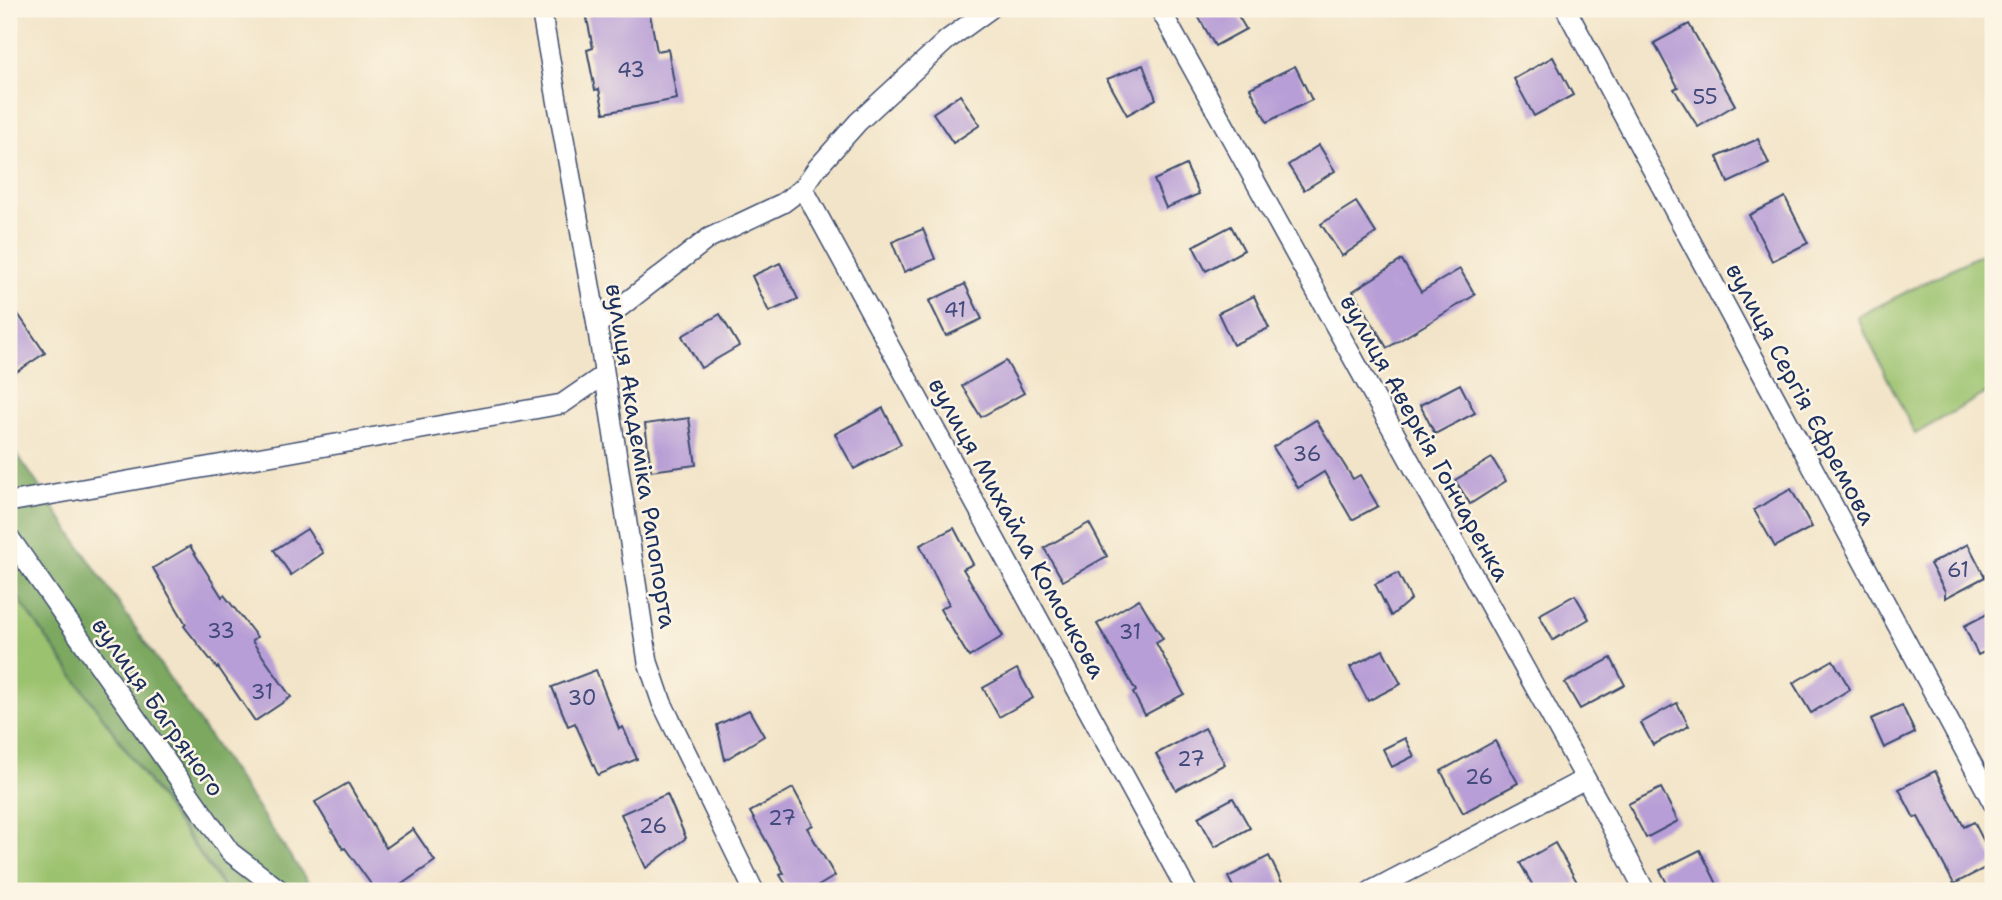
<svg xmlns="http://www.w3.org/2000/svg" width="2002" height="900" viewBox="0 0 2002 900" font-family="'Shantell Sans',sans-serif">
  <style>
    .green { fill: #9bc26e; stroke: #5b7866; stroke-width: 2 }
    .forest { fill: #7ca861; stroke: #4c6c60; stroke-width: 2 }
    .building { fill: #b89ed6 }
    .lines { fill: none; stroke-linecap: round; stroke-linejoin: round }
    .street-casing { stroke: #3b4a6e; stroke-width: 22 }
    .street { stroke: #fff; stroke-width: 19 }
    .labels { text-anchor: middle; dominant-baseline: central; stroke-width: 5; stroke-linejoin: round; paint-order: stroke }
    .number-label { font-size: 21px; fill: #424b7c }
    .street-label { font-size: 24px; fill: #1b2f5e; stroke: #fcf5e5 }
  </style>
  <rect width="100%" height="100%" fill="#fcf5e5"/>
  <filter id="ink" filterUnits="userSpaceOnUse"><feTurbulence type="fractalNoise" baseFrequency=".0143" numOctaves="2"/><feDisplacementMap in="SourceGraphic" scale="14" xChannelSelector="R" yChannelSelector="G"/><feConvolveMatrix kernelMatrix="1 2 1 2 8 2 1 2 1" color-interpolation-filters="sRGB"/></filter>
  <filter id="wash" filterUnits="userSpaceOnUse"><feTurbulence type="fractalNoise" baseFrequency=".00686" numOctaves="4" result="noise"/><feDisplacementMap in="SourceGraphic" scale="28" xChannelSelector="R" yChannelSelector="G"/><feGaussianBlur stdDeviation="1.57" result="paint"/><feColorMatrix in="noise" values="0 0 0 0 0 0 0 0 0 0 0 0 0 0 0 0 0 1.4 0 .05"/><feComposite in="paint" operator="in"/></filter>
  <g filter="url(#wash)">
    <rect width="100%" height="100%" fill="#f2e4c8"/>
    <g class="green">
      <path d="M 1993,248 L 1993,389 L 1915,434 L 1857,317 Z"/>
      <path d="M 9,585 L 225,891 L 9,891 Z"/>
    </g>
    <path class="forest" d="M 9,444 L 26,467 L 314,891 L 227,891 L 9,585 Z"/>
    <g id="blocks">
      <g class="building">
        <path d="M 585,9 L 649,9 L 657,51 L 668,49 L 677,99 L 604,113 L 599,89 L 595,90 L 587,50 L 593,48 Z"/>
        <path d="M 1194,9 L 1234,9 L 1246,29 L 1215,46 Z"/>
        <path d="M 1689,24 L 1735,105 L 1698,127 L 1674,89 L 1678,87 L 1654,43 Z"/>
        <path d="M 1553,57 L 1573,95 L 1534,116 L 1514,79 Z"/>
        <path d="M 1143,65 L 1156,99 L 1127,115 L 1107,79 Z"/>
        <path d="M 1295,66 L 1312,100 L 1267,122 L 1250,88 Z"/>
        <path d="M 960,95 L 980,125 L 953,143 L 933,113 Z"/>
        <path d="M 1758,139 L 1769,164 L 1728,183 L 1717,157 Z"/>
        <path d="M 1319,145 L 1335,171 L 1304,190 L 1288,165 Z"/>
        <path d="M 1186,165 L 1199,194 L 1166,208 L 1154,180 Z"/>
        <path d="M 1785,197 L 1808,243 L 1772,261 L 1749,215 Z"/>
        <path d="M 1356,202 L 1376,233 L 1342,256 L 1321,224 Z"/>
        <path d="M 1231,226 L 1244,250 L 1206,271 L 1193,246 Z"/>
        <path d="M 923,229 L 935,259 L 904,272 L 892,242 Z"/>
        <path d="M 1402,260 L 1421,292 L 1460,269 L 1475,295 L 1387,348 L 1353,291 Z"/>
        <path d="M 780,263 L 798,299 L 769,312 L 752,276 Z"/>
        <path d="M 965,284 L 982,319 L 946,336 L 929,301 Z"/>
        <path d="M 1254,296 L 1269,328 L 1233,345 L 1218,313 Z"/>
        <path d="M 9,301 L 45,353 L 9,377 Z"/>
        <path d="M 720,314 L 739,346 L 701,368 L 682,336 Z"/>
        <path d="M 1006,361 L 1024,393 L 981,417 L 962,386 Z"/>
        <path d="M 1460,384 L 1475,413 L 1435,434 L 1420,405 Z"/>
        <path d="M 883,408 L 901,444 L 854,469 L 835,434 Z"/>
        <path d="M 689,418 L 696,465 L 651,471 L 645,424 Z"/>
        <path d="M 1316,420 L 1353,479 L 1360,475 L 1378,506 L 1352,520 L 1324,472 L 1298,488 L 1273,447 Z"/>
        <path d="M 1492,458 L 1506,481 L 1470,504 L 1455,480 Z"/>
        <path d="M 1791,489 L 1812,527 L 1775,547 L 1754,510 Z"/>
        <path d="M 1089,523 L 1107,556 L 1063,581 L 1044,548 Z"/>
        <path d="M 954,528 L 973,564 L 963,569 L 1003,636 L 969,657 L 940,609 L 949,604 L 920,545 Z"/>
        <path d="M 307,529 L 323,553 L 291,575 L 274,550 Z"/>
        <path d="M 1968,544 L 1985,577 L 1945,598 L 1945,591 L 1930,564 Z"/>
        <path d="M 190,546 L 222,597 L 224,595 L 257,637 L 252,641 L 291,697 L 255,721 L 218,667 L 217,668 L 184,626 L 186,624 L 153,568 Z"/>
        <path d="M 1398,573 L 1411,599 L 1391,616 L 1375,584 Z"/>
        <path d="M 1575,595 L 1589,619 L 1553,640 L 1539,615 Z"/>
        <path d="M 1139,599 L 1163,639 L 1156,643 L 1184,694 L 1145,715 L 1133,693 L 1136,691 L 1097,624 Z"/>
        <path d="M 1993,611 L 1993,648 L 1978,655 L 1964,626 Z"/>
        <path d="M 1383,650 L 1401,684 L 1368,701 L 1350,667 Z"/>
        <path d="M 1611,658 L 1625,685 L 1580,709 L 1565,683 Z"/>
        <path d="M 1833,660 L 1850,689 L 1811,713 L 1793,683 Z"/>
        <path d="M 1017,669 L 1033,698 L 999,717 L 983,688 Z"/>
        <path d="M 596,670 L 619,729 L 623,727 L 637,759 L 598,775 L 575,723 L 568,726 L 552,687 Z"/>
        <path d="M 1677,703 L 1689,726 L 1653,745 L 1641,723 Z"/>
        <path d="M 1902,705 L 1915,733 L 1884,748 L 1871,719 Z"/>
        <path d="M 749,710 L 764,736 L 725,760 L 717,725 Z"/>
        <path d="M 1205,728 L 1225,764 L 1176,790 L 1156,754 Z"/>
        <path d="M 1405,738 L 1414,756 L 1392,767 L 1383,749 Z"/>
        <path d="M 1495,741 L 1518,783 L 1463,813 L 1441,771 Z"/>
        <path d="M 1935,771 L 1964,827 L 1974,822 L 1993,859 L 1993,864 L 1954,884 L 1918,817 L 1914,818 L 1899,789 Z"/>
        <path d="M 348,783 L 386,848 L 413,829 L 435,861 L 392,891 L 376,891 L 345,848 L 343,849 L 315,802 Z"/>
        <path d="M 793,788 L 813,825 L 807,828 L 835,876 L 810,891 L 790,891 L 780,875 L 784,873 L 750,812 Z"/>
        <path d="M 1661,788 L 1678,821 L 1646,838 L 1628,804 Z"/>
        <path d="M 667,794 L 686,838 L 646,868 L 621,814 Z"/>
        <path d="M 1233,798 L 1250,828 L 1215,847 L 1198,817 Z"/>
        <path d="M 1555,843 L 1577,882 L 1561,891 L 1536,891 L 1520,863 Z"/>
        <path d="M 1700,850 L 1717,884 L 1702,891 L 1671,891 L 1660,870 Z"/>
        <path d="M 1269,856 L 1286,891 L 1235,891 L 1228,877 Z"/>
      </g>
    </g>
  </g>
  <g filter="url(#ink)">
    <use href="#blocks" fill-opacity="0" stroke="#3b4a6e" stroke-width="2"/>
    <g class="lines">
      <g class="street-casing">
        <g id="street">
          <path d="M 541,9 L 597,325 L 648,662 L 662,703 L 754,891"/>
          <path d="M 1160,9 L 1599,803 L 1645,891"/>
          <path d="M 1566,9 L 1993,803"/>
          <path d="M 803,188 L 1187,891"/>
          <path d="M 597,325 L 709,238 L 783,203 L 803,188 L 817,168 L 858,122 L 947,40 L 990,9"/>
          <path d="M 9,502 L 562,404 L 604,375"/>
          <path d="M 9,537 L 230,852 L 281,891"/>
          <path d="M 1371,891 L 1585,779"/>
        </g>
      </g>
      <use href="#street" class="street"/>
    </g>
  </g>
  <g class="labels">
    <g class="number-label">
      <text x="631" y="70">43</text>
      <text x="1705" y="97">55</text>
      <text x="955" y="310">41</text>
      <text x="1307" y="454">36</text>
      <text x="1958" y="570">61</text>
      <text x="221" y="631">33</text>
      <text x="1130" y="632">31</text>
      <text x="262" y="692">31</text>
      <text x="582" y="698">30</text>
      <text x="1191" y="759">27</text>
      <text x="1479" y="777">26</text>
      <text x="782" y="818">27</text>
      <text x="653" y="826">26</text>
    </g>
    <g class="street-label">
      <text transform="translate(1801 394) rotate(62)">вулиця Сергія Єфремова</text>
      <text transform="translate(1425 438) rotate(61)">вулиця Аверкія Гончаренка</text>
      <text transform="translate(641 456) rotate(81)">вулиця Академіка Рапопорта</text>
      <text transform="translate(1017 528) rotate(61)">вулиця Михайла Комочкова</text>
      <text transform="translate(158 707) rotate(55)">вулиця Багряного</text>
    </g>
  </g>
  <rect width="2002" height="900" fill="none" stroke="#fcf5e5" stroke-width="35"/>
</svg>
